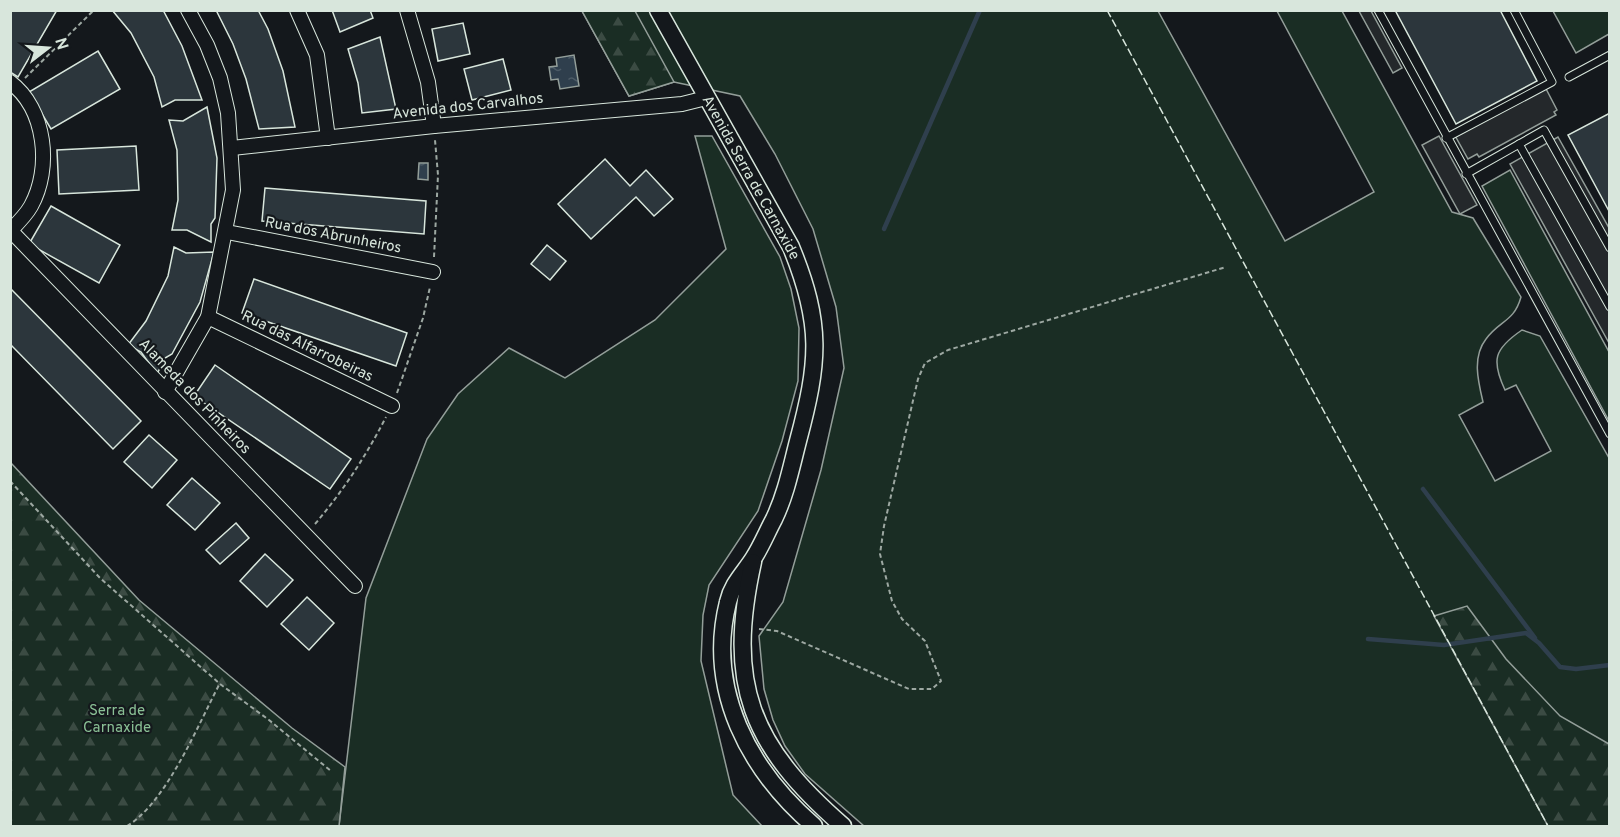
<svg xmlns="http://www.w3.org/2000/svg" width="1620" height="837" viewBox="0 0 1620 837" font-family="Overpass,sans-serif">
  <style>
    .grass { fill: #1a2d24; stroke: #939e99; stroke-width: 1.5 }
    .forest { fill: url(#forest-firs); stroke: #939e99; stroke-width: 1.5 }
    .parking { fill: #24282b; stroke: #939e99; stroke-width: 1.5 }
    .water { fill: url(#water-ripples); stroke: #939e99; stroke-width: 1.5 }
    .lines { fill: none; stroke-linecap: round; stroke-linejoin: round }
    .stream { stroke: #2f3f4d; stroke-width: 4.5 }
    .building { fill: #2c363c; stroke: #d8e6dc; stroke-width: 1.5 }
    .service-casing { stroke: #d8e6dc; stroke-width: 9 }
    .minor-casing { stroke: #d8e6dc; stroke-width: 16 }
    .tertiary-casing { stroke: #d8e6dc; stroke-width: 19 }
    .path { stroke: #9da8a2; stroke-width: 2; stroke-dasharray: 4.5 3; stroke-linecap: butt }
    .service { stroke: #14181c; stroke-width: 7 }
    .minor { stroke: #14181c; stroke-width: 14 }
    .tertiary { stroke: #14181c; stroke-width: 16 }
    .fence { stroke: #d8e6dc; stroke-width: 1.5; stroke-dasharray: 8 3; stroke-linecap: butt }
    .labels { text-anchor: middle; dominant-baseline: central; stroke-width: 4.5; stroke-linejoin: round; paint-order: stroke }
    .street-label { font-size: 15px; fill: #d8e6dc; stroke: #14181c }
    .park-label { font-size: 15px; fill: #8ac095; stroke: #14181c }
  </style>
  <defs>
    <pattern id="forest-firs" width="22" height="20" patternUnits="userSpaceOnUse" patternTransform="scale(1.5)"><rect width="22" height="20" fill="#1a2d24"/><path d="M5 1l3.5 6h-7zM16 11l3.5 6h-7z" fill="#3b4b43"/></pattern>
    <pattern id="water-ripples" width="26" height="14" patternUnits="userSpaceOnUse" patternTransform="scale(1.5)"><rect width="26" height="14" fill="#2f3f4d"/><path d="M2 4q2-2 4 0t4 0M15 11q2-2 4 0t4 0" fill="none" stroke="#4c5b66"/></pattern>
  </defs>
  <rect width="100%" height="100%" fill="#14181c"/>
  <g class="grass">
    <path d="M 582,11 L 1158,11 L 1285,241 L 1374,192 L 1277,11 L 1342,11 L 1452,212 L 1473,218 L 1521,297 C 1514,322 1500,320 1486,339 C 1472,357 1478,381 1483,402 L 1459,415 L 1495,481 L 1551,451 L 1516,385 L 1505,390 C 1491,360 1494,349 1522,330 L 1540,336 L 1609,458 L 1609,826 L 864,826 L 805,774 L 785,746 L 773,720 L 764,689 L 759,636 L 783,602 L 821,470 L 844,368 L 836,307 L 813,229 L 775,154 L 740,96 L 674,82 L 629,96 Z"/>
    <path d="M 1553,11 L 1609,11 L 1609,34 L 1576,53 Z"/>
    <path d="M 695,136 L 712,136 L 780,257 L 791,289 L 799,328 L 798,381 L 782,441 L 758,511 L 709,585 L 703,615 L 701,661 L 733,795 L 762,826 L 339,826 L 366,598 L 427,439 L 458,394 L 509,348 L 565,378 L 655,320 L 726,249 Z"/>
    <path d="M 1510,170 L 1609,352 L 1609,421 L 1482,186 Z"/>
  </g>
  <g class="forest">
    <path d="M 582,11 L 635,11 L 674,82 L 629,96 Z"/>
    <path d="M 11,463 L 139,600 L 292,728 L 345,767 L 339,826 L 11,826 Z"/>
    <path d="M 1467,606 L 1506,659 L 1560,716 L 1609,744 L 1609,826 L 1548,826 L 1434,616 Z"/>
  </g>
  <g class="parking">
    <path d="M 1359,11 L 1371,11 L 1402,68 L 1393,73 Z"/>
    <path d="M 1543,83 L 1557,110 L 1554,112 L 1556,115 L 1479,157 L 1477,154 L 1468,159 L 1453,132 Z"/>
    <path d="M 1439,136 L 1477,205 L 1460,214 L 1422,145 Z"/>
    <path d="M 1558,137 L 1609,228 L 1609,343 L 1510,164 Z"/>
  </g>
  <g class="water">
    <path d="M 574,55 L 579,86 L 560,89 L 558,79 L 551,80 L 549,67 L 557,66 L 556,58 Z"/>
    <path d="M 419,163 L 428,163 L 428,180 L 418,179 Z"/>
  </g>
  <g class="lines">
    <g class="stream">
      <path d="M 884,229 L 980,10"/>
      <path d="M 1423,489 L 1535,638"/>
      <path d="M 1368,639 L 1444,645 L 1526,633 L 1539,643 L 1560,667 L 1576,669 L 1610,665"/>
    </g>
  </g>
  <g class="building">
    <path d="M 10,10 L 57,10 L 18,77 L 10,72 Z"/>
    <path d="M 112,10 L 163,10 L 182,46 L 202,100 L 175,100 L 162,107 L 154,77 L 131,33 Z"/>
    <path d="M 216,10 L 258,10 L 268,29 L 283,71 L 295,127 L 259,129 L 246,79 L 233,44 Z"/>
    <path d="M 332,10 L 370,10 L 373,18 L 340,32 Z"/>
    <path d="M 1395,10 L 1500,10 L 1537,81 L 1456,124 Z"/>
    <path d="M 463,23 L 470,54 L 438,61 L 432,29 Z"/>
    <path d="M 380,37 L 396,109 L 362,113 L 358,83 L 348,49 Z"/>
    <path d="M 98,51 L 120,89 L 51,129 L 29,92 Z"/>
    <path d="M 503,59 L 511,90 L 472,100 L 464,69 Z"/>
    <path d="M 207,107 L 217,158 L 215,218 L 211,224 L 211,242 L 187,230 L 172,230 L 178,200 L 177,150 L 169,120 L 183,121 Z"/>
    <path d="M 1610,113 L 1610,213 L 1568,135 Z"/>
    <path d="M 136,146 L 139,190 L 59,194 L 57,150 Z"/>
    <path d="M 605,159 L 630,186 L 646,170 L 673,199 L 654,216 L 636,197 L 591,239 L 558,204 Z"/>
    <path d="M 265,188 L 426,201 L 424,234 L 262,221 Z"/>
    <path d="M 51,206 L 120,245 L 99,283 L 29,244 Z"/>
    <path d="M 547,245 L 566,261 L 550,280 L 531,264 Z"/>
    <path d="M 174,247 L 186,253 L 214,252 L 200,302 L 172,354 L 165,358 L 157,374 L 141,352 L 128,345 L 146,321 L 168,276 Z"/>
    <path d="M 254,279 L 407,333 L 396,366 L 242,313 Z"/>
    <path d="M 10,288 L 141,421 L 113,449 L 10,344 Z"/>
    <path d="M 215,365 L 351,459 L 330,489 L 194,396 Z"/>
    <path d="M 149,435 L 177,460 L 152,488 L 124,462 Z"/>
    <path d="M 192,478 L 220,503 L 195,530 L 167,505 Z"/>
    <path d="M 236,523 L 249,538 L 220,564 L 206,550 Z"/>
    <path d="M 265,554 L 293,580 L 267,607 L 240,581 Z"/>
    <path d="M 307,597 L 334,623 L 309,650 L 281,624 Z"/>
  </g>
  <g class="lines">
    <g class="service-casing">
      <g id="service">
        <path d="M 1378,10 L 1610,434"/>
        <path d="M 1569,77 L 1610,55"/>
        <path d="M 1446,138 L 1552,82 L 1514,10"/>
        <path d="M 1519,144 L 1610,307"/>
        <path d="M 1466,174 L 1544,130 L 1610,248"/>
      </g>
    </g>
    <g class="minor-casing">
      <g id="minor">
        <path d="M 297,10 L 317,55 L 328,138"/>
        <path d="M 407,10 L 428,82 L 434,126"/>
        <path d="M 10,82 C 46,109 52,168 31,206 C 26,215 17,224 10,231"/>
        <path d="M 232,148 L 434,126 L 682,104 L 706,98"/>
        <path d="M 11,231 L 355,586"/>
        <path d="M 227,232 L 433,272"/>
        <path d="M 208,317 L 392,406"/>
        <path d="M 165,392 L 208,317 L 233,190 L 228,113 L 220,78 L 207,45 L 188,10"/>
      </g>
    </g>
    <g class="tertiary-casing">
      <g id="tertiary">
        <path d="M 658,10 L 791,247 C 823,325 819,362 798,441 C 791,468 786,494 774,519 C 767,532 761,547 753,559 C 744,573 732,584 728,602 C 706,690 749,770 814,826"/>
        <path d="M 753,562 C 726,684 750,745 843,826"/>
      </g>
    </g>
    <g class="path">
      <path d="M 25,78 L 94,10"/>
      <path d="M 434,257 L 438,175 L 435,140"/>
      <path d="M 397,393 L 423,318 L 430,287"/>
      <path d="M 10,481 L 100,578 L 220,684 L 269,720 L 331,771"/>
      <path d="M 315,524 C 343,491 366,456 386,417"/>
      <path d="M 759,629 L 777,631 L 909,689 L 932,689 L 941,681 L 925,641 L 902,619 L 892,601 L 880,554 L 884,526 L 918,379 L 925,363 L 948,350 L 1226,267"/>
      <path d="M 127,826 C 166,803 198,725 219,685"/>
    </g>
    <use href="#service" class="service"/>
    <use href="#minor" class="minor"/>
    <use href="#tertiary" class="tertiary"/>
    <path class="fence" d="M 1107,10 L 1548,826"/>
  </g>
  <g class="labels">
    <g class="street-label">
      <text transform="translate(468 107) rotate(-6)">Avenida dos Carvalhos</text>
      <text transform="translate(750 178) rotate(61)">Avenida Serra de Carnaxide</text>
      <text transform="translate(333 236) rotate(11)">Rua dos Abrunheiros</text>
      <text transform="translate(307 347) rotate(26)">Rua das Alfarrobeiras</text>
      <text transform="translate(194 397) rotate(46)">Alameda dos Pinheiros</text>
    </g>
    <g class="park-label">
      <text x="117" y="711">Serra de<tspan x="117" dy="17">Carnaxide</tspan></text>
    </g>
  </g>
  <rect width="1620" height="837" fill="none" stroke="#d8e6dc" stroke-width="24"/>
  <g transform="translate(48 48) rotate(73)" stroke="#14181c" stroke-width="4.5" paint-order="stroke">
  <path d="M0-4.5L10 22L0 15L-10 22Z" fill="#d8e6dc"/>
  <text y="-9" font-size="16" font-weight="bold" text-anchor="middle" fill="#d8e6dc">N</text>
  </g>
</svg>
